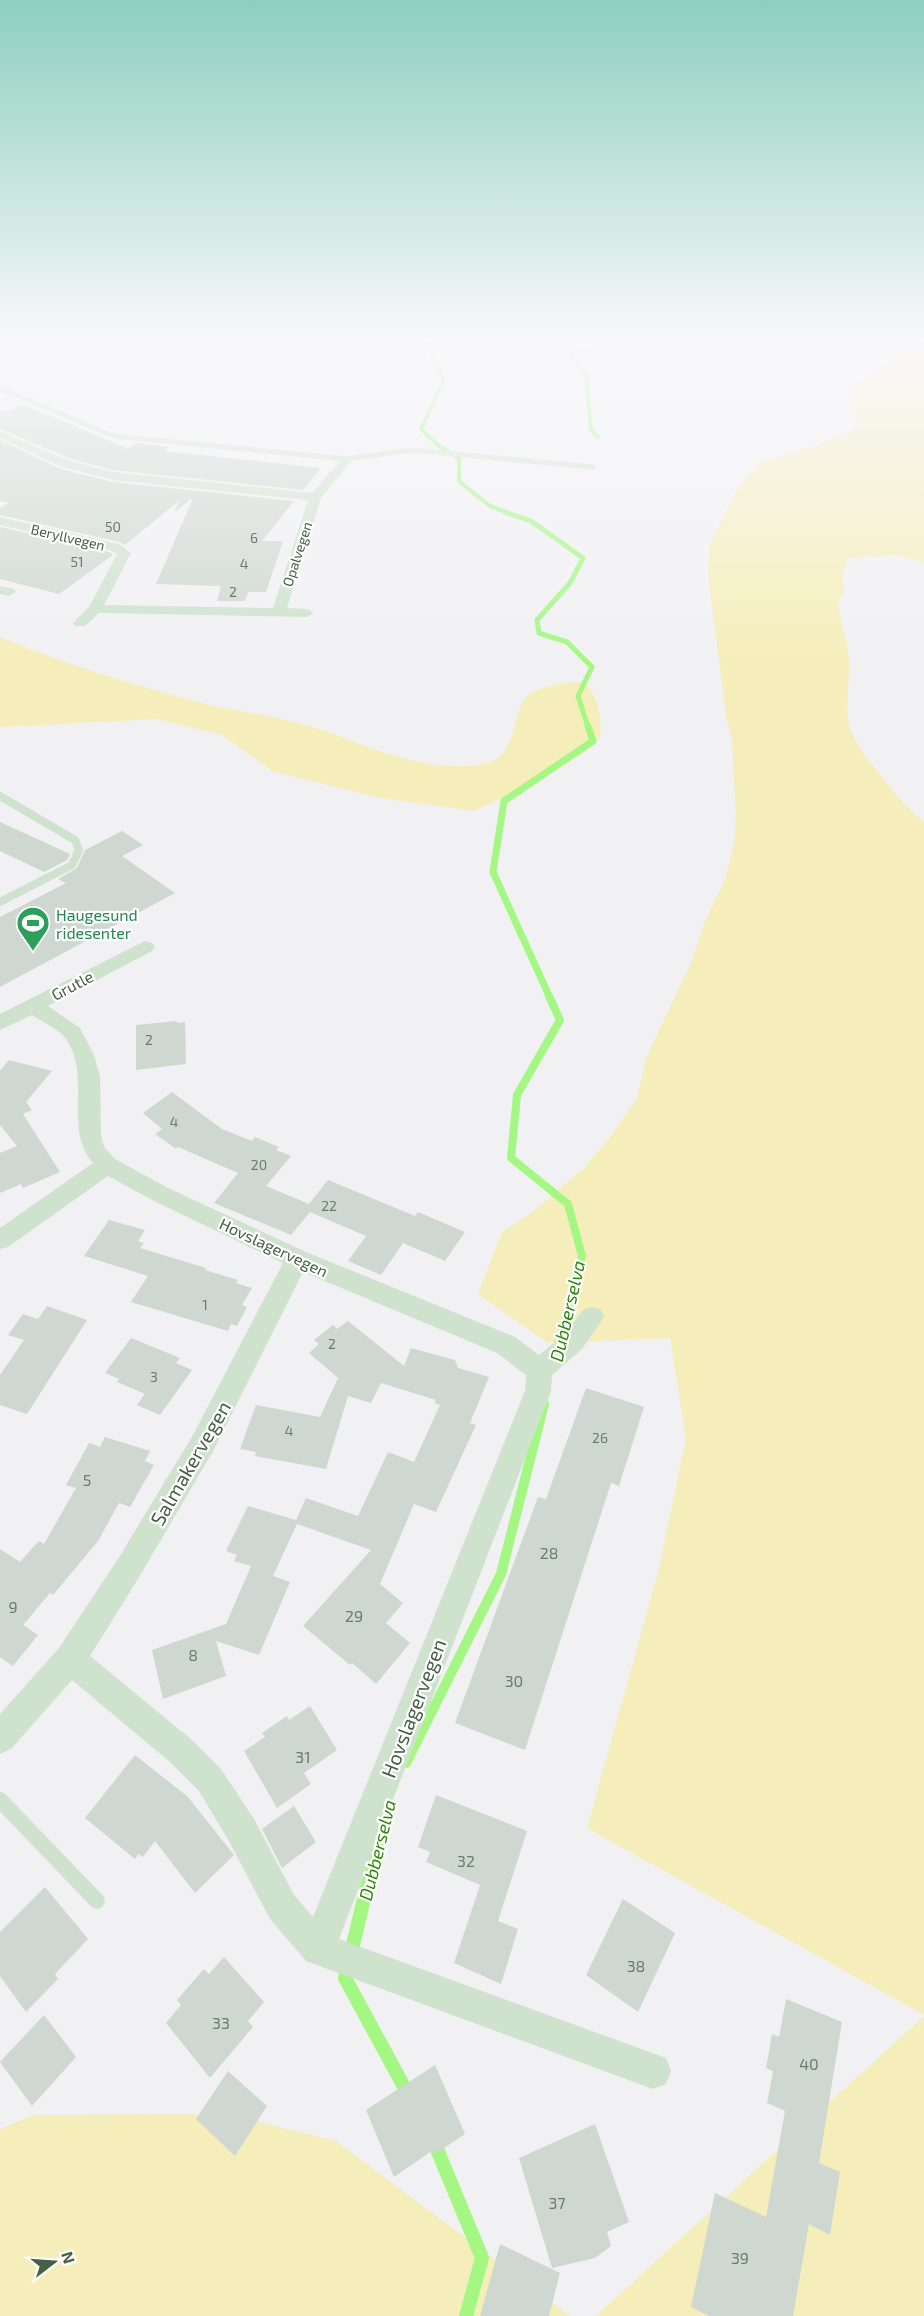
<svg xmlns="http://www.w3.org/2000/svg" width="924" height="2316" viewBox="0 0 924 2316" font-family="'Exo 2',sans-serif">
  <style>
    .green { fill: #f5eeba }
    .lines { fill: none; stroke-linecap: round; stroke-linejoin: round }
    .stream-far5 { stroke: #a4f782; stroke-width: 4 }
    .stream-far4 { stroke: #a4f782; stroke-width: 5 }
    .stream-far3 { stroke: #a4f782; stroke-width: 7 }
    .stream-far2 { stroke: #a4f782; stroke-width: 8 }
    .stream-far1 { stroke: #a4f782; stroke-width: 10 }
    .stream { stroke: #a4f782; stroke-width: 14 }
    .building { fill: #cfd8d0 }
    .lane-far2 { stroke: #cee2cd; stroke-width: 5 }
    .lane-far1 { stroke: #cee2cd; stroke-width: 8 }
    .lane { stroke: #cee2cd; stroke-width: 16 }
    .street { fill: #cee2cd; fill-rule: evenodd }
    .labels { text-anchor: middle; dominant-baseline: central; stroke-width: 4.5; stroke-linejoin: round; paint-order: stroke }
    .number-label { font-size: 14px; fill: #687e68 }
    .far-street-label { font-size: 14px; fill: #466046; stroke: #fff }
    .leisure-label { font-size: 16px; fill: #27864d; stroke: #fff; text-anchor: start }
    .street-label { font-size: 16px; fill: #466046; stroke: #fff }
    .near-number-label { font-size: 16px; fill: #687e68 }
    .water-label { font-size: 18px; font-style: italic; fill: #2b8705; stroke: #fff }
    .near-street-label { font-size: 20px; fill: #466046; stroke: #fff }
  </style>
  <rect width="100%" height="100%" fill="#f1f0f3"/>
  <g class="green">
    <path d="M 901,343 L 924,343 L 924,563 L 896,555 L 849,558 C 842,569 841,580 844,592 L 838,602 C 840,623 849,643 849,665 C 849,683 846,707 849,725 C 853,746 906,809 924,822 L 924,2015 L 587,1828 L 659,1569 L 686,1438 L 670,1338 L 548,1343 L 478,1294 L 502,1232 L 534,1211 L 584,1168 L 610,1137 L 637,1098 L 646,1058 L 691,963 L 706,919 L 725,880 L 734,844 L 736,818 L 732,739 L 726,716 L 708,574 L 709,547 L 737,489 L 762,461 L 817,445 L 862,426 L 849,408 L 848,399 L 856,385 L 892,359 Z"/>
    <path d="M 0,637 C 63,663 129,684 195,701 C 230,711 267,714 302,724 C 363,741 416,775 482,764 C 522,758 509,707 531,693 C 546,685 568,682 584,682 C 599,699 602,715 600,738 L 584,753 L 537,781 L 474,811 L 381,798 L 274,772 L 222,735 L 157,719 L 0,727 Z"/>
    <path d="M 924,2016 L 924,2316 L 596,2316 Z"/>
    <path d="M 226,2114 L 336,2141 L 570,2316 L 0,2316 L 0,2129 L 34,2115 Z"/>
  </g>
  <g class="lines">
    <g class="stream-far5">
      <path d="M 427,343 L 444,380 L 421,429 L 440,447 L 459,458 L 459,481 L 490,506 L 509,513"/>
      <path d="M 587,343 L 592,349 L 569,354 L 586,374 L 591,430 L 598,437"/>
    </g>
    <path class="stream-far4" d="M 505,512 L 531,521 L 583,558 L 570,583 L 537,620 L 539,633 L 567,642 L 592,667 L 578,696 L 588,727"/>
    <path class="stream-far3" d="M 550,998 L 493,872 L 504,801 L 593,741 L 588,726"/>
    <path class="stream-far2" d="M 549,996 L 560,1020 L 517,1095 L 511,1158 L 568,1204 L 582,1256 L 560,1340"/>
    <g class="stream-far1">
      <path d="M 559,1345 L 561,1338"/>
      <path d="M 406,1763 L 501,1574 L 544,1404"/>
    </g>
    <g class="stream">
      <path d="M 382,1824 L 345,1978 L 408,2094"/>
      <path d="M 434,2142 L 482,2258 L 466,2316"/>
    </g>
  </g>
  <g class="building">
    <path d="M 24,405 L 129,449 L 135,443 L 169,447 L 164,451 L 321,468 L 303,490 L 114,470 L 71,459 L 0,429 L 0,412 Z"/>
    <path d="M 0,440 L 61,469 L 113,482 L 294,501 L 262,541 L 283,541 L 266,592 L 248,592 L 245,601 L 217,601 L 221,586 L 156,584 L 193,498 L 174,512 L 180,500 L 125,545 L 120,542 L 0,515 L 0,508 L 9,503 L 0,501 Z"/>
    <path d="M 0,527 L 109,552 L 113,555 L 59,594 L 0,579 Z"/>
    <path d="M 0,822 L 70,854 L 67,860 L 44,872 L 0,851 Z"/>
    <path d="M 122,831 L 143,845 L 122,856 L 175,893 L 0,987 L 0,917 L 66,883 L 58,879 L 77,868 L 85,850 Z"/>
    <path d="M 177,1021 L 177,1023 L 185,1022 L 186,1064 L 136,1070 L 136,1025 Z"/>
    <path d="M 9,1060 L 52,1071 L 26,1102 L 32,1110 L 23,1114 L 60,1172 L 23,1188 L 21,1184 L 0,1193 L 0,1153 L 17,1146 L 0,1125 L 0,1071 Z"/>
    <path d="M 172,1092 L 222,1129 L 252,1141 L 255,1137 L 279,1147 L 276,1150 L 291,1156 L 266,1186 L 309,1204 L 328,1180 L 415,1216 L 418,1212 L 465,1232 L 445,1261 L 403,1243 L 381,1275 L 348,1261 L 366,1236 L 310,1212 L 291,1235 L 214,1203 L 238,1173 L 178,1147 L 176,1149 L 155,1134 L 162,1129 L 143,1113 Z"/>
    <path d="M 109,1220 L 145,1230 L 138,1241 L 144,1243 L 140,1248 L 206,1268 L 205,1270 L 238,1280 L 236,1283 L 252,1288 L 242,1305 L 247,1307 L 237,1326 L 231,1324 L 228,1331 L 131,1302 L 148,1276 L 84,1256 Z"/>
    <path d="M 47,1306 L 87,1320 L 27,1414 L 0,1405 L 0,1375 L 24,1340 L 8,1335 L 23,1314 L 38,1319 Z"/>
    <path d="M 348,1321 L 404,1366 L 411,1348 L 455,1360 L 458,1368 L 489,1377 L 470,1423 L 476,1425 L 436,1512 L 414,1504 L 380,1584 L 403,1603 L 386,1623 L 410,1643 L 376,1684 L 352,1663 L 350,1665 L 303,1626 L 371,1550 L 297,1524 L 273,1576 L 290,1582 L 259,1655 L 216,1641 L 226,1676 L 163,1699 L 152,1650 L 226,1624 L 251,1566 L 234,1561 L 237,1555 L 226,1551 L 248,1506 L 296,1520 L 306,1498 L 358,1516 L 388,1452 L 414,1462 L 440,1405 L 434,1403 L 436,1400 L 381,1383 L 371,1403 L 348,1396 L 326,1469 L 255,1456 L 256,1452 L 240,1449 L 256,1405 L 320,1417 L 338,1378 L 309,1353 L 319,1344 L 314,1340 L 333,1325 L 337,1329 Z"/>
    <path d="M 131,1338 L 180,1358 L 176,1363 L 192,1370 L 160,1415 L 137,1405 L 145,1394 L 117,1382 L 119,1379 L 105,1373 Z"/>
    <path d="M 586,1388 L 644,1407 L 619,1486 L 611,1483 L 525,1750 L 455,1723 L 538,1497 L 546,1499 Z"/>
    <path d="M 105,1437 L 150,1451 L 145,1461 L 154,1465 L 130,1507 L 119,1503 L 98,1541 L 53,1595 L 50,1593 L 23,1625 L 38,1635 L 13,1666 L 0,1657 L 0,1549 L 20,1562 L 39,1541 L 44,1544 L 76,1488 L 66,1485 L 89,1443 L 100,1447 Z"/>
    <path d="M 310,1706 L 337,1750 L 304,1773 L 311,1784 L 277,1808 L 244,1751 L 265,1737 L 262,1733 L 287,1716 L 289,1720 Z"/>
    <path d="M 135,1755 L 188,1797 L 234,1855 L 195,1893 L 155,1841 L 143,1857 L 138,1854 L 135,1859 L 85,1818 Z"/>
    <path d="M 436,1795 L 527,1831 L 498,1921 L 518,1929 L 501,1984 L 454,1963 L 480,1885 L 426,1862 L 430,1852 L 418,1847 Z"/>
    <path d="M 294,1806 L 316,1842 L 282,1868 L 262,1829 Z"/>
    <path d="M 45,1887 L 88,1939 L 55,1974 L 58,1979 L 26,2012 L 0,1976 L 0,1932 Z"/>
    <path d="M 623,1899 L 675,1933 L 638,2012 L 586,1975 Z"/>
    <path d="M 224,1957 L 264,2002 L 248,2021 L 253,2027 L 210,2078 L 166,2023 L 181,2005 L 177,2000 L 204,1969 L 209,1974 Z"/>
    <path d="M 786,1999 L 842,2022 L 819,2163 L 840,2172 L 830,2235 L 809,2224 L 793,2316 L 709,2316 L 691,2307 L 715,2193 L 766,2217 L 785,2111 L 767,2103 L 773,2071 L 766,2068 L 772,2034 L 779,2037 Z"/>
    <path d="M 44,2015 L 76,2057 L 32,2106 L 0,2062 Z"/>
    <path d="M 435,2065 L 465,2134 L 435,2154 L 433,2150 L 394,2177 L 366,2110 Z"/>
    <path d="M 228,2071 L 267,2106 L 235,2156 L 196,2119 Z"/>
    <path d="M 595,2124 L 629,2222 L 607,2232 L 611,2246 L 595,2258 L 552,2268 L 519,2158 Z"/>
    <path d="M 500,2244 L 560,2273 L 549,2316 L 480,2316 Z"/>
  </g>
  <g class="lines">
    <path class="lane-far2" d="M 0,388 L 108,434 L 122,437 L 347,459 L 412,450 L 593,467"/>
    <path class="lane-far1" d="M 0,796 L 75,840 L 79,850 L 72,865 L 0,902"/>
    <path class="lane" d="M 0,1800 L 97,1901"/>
    <g class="street">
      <path d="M 0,431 L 70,461 L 114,472 L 312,493 L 343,457 L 351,457 L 351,461 L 321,498 L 287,608 L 307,609 L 314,613 L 307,617 L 99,613 L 85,626 L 75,626 L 73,623 L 89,607 L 117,554 L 110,550 L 0,525 L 0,517 L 119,544 L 131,553 L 104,605 L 273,608 L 308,500 L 114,480 L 62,467 L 0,438 Z"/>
      <path d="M 0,586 L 14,589 L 16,592 L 9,596 L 0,594 Z"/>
      <path d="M 145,941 L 152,943 L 155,947 L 152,951 L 48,1006 L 80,1028 L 94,1055 L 100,1077 L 101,1135 L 104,1147 L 115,1159 L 170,1189 L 306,1252 L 515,1337 L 539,1355 L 564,1335 L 583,1310 L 592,1307 L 601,1310 L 604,1317 L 582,1349 L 552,1375 L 551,1391 L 339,1939 L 666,2058 L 671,2071 L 666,2084 L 653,2089 L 306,1961 L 270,1919 L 230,1843 L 199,1791 L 170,1762 L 72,1680 L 11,1749 L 0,1754 L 0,1714 L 59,1648 L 118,1559 L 193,1435 L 283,1263 L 154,1201 L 108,1176 L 8,1247 L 0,1249 L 0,1228 L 93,1163 C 63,1129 92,1077 66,1039 C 59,1029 42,1022 32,1015 L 0,1030 L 0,1014 ZM 303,1272 L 497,1353 L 526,1375 L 525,1391 L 313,1917 L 294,1895 L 254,1819 L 221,1769 L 192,1740 L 90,1656 L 138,1579 L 213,1451 Z"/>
    </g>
  </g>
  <linearGradient id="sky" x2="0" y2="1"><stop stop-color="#8dcfbf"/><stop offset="0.51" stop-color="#f9f8fa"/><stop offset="1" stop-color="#f9f8fa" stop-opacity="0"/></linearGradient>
  <rect width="924" height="667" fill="url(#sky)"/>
  <defs>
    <g id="stadium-pin" transform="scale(1.725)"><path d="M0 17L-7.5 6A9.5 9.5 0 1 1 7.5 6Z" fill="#2e9e5b" stroke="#fff"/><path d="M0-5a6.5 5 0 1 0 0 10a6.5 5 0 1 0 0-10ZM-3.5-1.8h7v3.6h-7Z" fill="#fff"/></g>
  </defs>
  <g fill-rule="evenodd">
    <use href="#stadium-pin" x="33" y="923"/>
  </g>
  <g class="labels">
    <g class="number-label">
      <text x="113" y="526">50</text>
      <text x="254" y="537">6</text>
      <text x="77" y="561">51</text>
      <text x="244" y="563">4</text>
      <text x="233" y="591">2</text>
      <text x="149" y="1039">2</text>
      <text x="174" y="1121">4</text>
      <text x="259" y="1164">20</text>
      <text x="329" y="1205">22</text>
      <text x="205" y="1304">1</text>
      <text x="332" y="1343">2</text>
      <text x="154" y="1376">3</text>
      <text x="289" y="1430">4</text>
      <text x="600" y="1437">26</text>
    </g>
    <g class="far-street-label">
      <text transform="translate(68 537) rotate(13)">Beryllvegen</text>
      <text transform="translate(297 554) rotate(-72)">Opalvegen</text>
    </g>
    <g class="leisure-label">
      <text x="56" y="914">Haugesund<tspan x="56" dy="18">ridesenter</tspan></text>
    </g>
    <g class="street-label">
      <text transform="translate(72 985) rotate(-28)">Grutle</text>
      <text transform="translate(274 1247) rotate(25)">Hovslagervegen</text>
    </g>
    <g class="near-number-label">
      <text x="87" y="1479">5</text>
      <text x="549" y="1552">28</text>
      <text x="13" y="1606">9</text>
      <text x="354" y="1615">29</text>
      <text x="193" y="1654">8</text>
      <text x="514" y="1680">30</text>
      <text x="303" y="1756">31</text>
      <text x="466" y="1860">32</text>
      <text x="636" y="1965">38</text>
      <text x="221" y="2022">33</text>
      <text x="809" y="2063">40</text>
      <text x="557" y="2202">37</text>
      <text x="740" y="2257">39</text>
    </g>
    <g class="water-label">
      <text transform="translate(567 1311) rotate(-77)">Dubberselva</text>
      <text transform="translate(377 1850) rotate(-76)">Dubberselva</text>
    </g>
    <g class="near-street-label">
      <text transform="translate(190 1463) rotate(-60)">Salmakervegen</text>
      <text transform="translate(413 1708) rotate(-69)">Hovslagervegen</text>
    </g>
  </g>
  <g transform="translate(54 2262) rotate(73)" stroke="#ffffff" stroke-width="4.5" paint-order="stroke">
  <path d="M0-4.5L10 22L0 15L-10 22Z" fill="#466046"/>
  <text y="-9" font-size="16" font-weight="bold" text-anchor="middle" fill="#466046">N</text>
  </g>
</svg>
